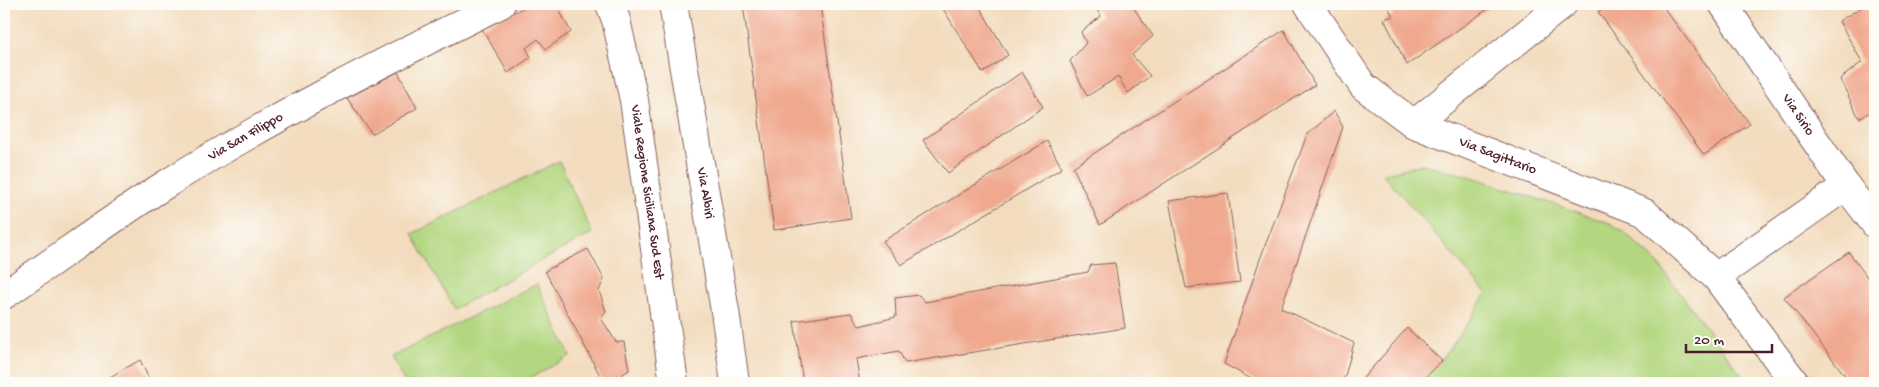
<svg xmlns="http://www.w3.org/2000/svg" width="1879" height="387" viewBox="0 0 1879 387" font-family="'Gochi Hand',sans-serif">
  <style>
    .green { fill: #b3d780; stroke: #7e7b56 }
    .building { fill: #f0a98e }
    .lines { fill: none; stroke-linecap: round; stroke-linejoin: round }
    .minor-casing { stroke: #85615e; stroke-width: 30 }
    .minor { stroke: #fff; stroke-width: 28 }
    .labels { text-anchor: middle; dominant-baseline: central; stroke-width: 4; stroke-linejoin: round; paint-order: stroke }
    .street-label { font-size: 14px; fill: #4a1f2b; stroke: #fdfcf7 }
  </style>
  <rect width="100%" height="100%" fill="#fdfcf7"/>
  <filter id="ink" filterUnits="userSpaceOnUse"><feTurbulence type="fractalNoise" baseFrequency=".02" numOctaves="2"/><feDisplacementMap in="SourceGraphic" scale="10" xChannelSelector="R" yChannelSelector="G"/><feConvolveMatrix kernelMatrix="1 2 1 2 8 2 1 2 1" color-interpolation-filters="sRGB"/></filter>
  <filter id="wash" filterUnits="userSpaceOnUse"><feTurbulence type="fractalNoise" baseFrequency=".0096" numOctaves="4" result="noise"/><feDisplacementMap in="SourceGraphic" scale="20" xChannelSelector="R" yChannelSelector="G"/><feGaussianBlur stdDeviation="1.12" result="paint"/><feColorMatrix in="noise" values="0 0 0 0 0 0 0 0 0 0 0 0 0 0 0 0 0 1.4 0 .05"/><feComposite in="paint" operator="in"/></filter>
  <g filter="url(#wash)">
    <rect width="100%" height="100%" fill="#f3dcbe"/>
    <g class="green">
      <path d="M 559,161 L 592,233 L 454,309 L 412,234 Z"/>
      <path d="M 1423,164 L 1469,176 L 1610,223 L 1624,232 L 1656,261 L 1748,383 L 1420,383 C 1448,354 1466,328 1486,293 L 1383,174 Z"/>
      <path d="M 537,284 L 570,356 L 521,383 L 405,383 L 391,357 Z"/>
    </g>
    <g id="blocks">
      <g class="building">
        <path d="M 532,4 L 556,4 L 571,32 L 546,49 L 538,39 L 526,48 L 531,57 L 508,73 L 481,27 Z"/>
        <path d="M 743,4 L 820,4 L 851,218 L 774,230 Z"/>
        <path d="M 940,4 L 978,4 L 1008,55 L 983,73 Z"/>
        <path d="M 1093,4 L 1131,4 L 1153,36 L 1132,55 L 1150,76 L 1128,93 L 1118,77 L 1087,96 L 1070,61 L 1086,43 L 1081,32 L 1101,16 Z"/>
        <path d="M 1386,4 L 1495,4 L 1407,65 L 1384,19 L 1393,16 Z"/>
        <path d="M 1608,4 L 1661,4 L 1750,124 L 1704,155 L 1598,12 Z"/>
        <path d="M 1867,4 L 1875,4 L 1875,110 L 1859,118 L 1840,79 L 1862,62 L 1839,21 Z"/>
        <path d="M 1284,30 L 1315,85 L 1100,225 L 1073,167 Z"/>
        <path d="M 398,72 L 417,108 L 372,134 L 347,98 Z"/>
        <path d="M 1022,72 L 1043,107 L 948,173 L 923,140 Z"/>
        <path d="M 1334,111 L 1343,127 L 1281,308 L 1354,343 L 1343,383 L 1259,383 L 1224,364 L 1260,259 L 1307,135 Z"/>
        <path d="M 1047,141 L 1062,168 L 901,265 L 883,241 Z"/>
        <path d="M 1228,193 L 1240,282 L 1186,288 L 1169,201 Z"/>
        <path d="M 588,249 L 604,279 L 599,291 L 606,311 L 601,318 L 616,342 L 624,342 L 629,370 L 610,383 L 604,383 L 545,271 Z"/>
        <path d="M 1849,252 L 1875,288 L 1875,383 L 1851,383 L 1784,297 Z"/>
        <path d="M 1115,263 L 1125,328 L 905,363 L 899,351 L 856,359 L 860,383 L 803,383 L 794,321 L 851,313 L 859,326 L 896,317 L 895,298 L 919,295 L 925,302 L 1088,272 L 1091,265 Z"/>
        <path d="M 1407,328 L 1442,361 L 1420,383 L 1359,383 Z"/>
        <path d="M 140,360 L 151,383 L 99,383 Z"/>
      </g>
    </g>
  </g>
  <g filter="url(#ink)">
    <use href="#blocks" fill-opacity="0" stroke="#85615e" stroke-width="1"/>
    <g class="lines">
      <g class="minor-casing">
        <g id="minor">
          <path id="s1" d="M 610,4 L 616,20 L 634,100 L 674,383"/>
          <path id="s2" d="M 673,4 L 725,311 L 735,383"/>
          <path id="s3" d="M 1308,4 L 1363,86 L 1414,124 L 1645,213 L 1716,277 L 1795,383"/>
          <path id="s4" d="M 1723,4 L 1846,186 L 1875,224"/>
          <path d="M 1414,124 L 1563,4"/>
          <path d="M 1716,277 L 1846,186"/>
          <path id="s5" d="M 4,295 C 56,260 107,222 160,188 C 269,119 385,61 501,4"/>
        </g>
      </g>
      <use href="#minor" class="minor"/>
    </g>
  </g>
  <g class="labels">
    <g class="street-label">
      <text stroke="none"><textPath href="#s4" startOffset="134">Via Sirio</textPath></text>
      <text stroke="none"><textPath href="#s5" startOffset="289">Via San Filippo</textPath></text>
      <text stroke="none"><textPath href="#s3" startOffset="252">Via Sagittario</textPath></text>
      <text stroke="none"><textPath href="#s1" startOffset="192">Viale Regione Siciliana Sud Est</textPath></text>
      <text stroke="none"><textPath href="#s2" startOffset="192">Via Albiri</textPath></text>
    </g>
  </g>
  <rect width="1879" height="387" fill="none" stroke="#fdfcf7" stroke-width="20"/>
  <path d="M1686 344v8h86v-8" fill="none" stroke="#4a1f2b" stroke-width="2.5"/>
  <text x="1694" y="344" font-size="15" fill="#4a1f2b" stroke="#fdfcf7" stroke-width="4" paint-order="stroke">20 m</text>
</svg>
